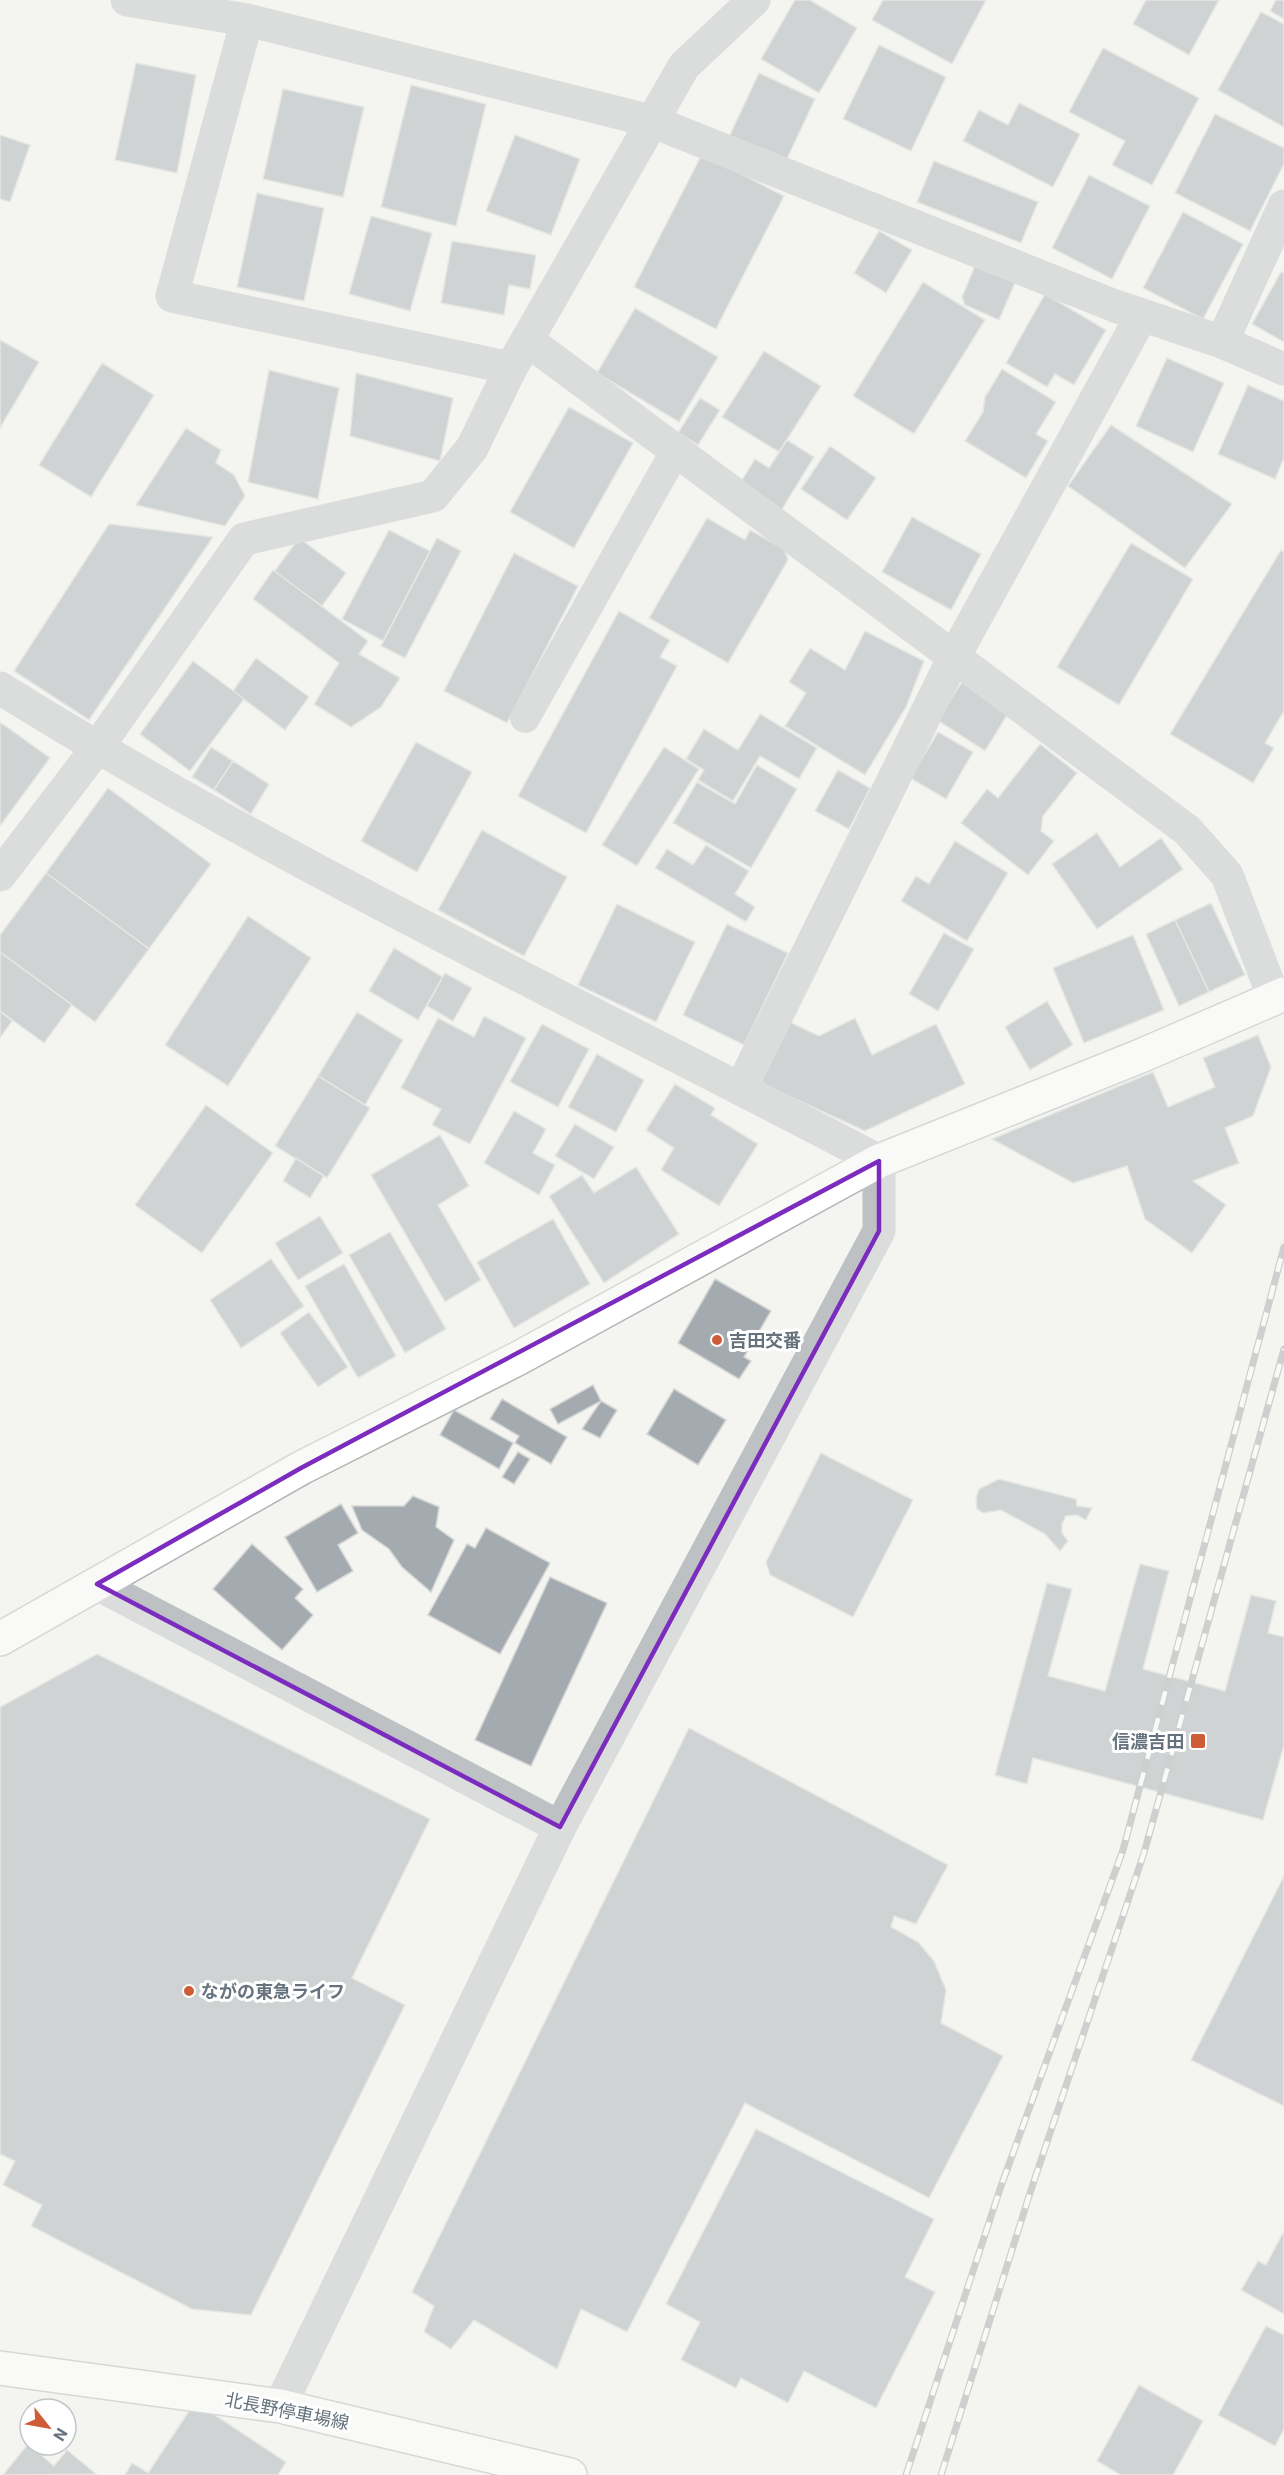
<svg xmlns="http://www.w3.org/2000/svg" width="1284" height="2475" viewBox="0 0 1284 2475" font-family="Roboto,'Noto Sans JP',sans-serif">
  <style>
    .building { fill: #a4abb0; stroke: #d5d5d3; stroke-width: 1.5 }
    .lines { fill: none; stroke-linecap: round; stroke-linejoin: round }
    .secondary-casing { stroke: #b2b6ba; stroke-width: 36 }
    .lane { stroke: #bdc1c4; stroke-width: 30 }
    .street { stroke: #bdc1c4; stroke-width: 33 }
    .secondary { stroke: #fff; stroke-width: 33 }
    .rail-casing { stroke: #9fa4a9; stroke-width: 7 }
    .rail { stroke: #fff; stroke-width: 4.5; stroke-dasharray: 14; stroke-linecap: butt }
    .marked { fill: none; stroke: #7b2cbf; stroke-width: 4.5; stroke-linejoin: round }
    .poi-dot { fill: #ce5c36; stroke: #fff; stroke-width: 2 }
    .labels { text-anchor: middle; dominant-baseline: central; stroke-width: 6; stroke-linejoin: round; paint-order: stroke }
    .poi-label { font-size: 18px; font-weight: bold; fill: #66737e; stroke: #fff; text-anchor: start }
    .street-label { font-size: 18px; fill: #66737e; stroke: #fff }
  </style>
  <rect width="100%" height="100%" fill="#f4f4f0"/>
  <g class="building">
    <path d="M 795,0 L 810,0 L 857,28 L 819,93 L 761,59 Z"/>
    <path d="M 883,0 L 986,0 L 952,64 L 872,20 Z"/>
    <path d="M 1146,0 L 1219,0 L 1189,55 L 1133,24 Z"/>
    <path d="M 1276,0 L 1284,0 L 1284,19 L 1270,11 Z"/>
    <path d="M 1261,12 L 1284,24 L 1284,127 L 1218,90 Z"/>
    <path d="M 879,45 L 946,77 L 911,151 L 843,119 Z"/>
    <path d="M 1103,48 L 1199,98 L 1152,185 L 1112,165 L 1125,141 L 1069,112 Z"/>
    <path d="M 136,63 L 196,75 L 177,173 L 115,160 Z"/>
    <path d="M 759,73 L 815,99 L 785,163 L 729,137 Z"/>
    <path d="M 411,85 L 486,104 L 456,226 L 381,207 Z"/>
    <path d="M 283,89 L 364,107 L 343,197 L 263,179 Z"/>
    <path d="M 1019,103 L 1080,134 L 1053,187 L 963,141 L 979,110 L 1008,125 Z"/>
    <path d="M 1215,114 L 1284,148 L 1284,164 L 1250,231 L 1175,193 Z"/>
    <path d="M 0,135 L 30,145 L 10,202 L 0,199 Z"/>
    <path d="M 515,135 L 580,159 L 551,235 L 486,211 Z"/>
    <path d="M 702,154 L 784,196 L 716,329 L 634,287 Z"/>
    <path d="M 934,161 L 1038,202 L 1021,243 L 917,202 Z"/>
    <path d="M 1089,175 L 1150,206 L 1112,279 L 1052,248 Z"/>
    <path d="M 257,193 L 324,208 L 304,301 L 237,287 Z"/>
    <path d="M 1183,212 L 1243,244 L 1203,319 L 1143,288 Z"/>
    <path d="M 371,216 L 432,233 L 410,311 L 349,294 Z"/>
    <path d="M 879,231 L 912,250 L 886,293 L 854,273 Z"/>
    <path d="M 452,241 L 536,255 L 530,289 L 509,285 L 504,315 L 441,303 Z"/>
    <path d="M 977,261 L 1017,278 L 999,320 L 965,305 L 962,297 Z"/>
    <path d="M 1281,272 L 1284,273 L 1284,342 L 1252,324 Z"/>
    <path d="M 923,282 L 985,320 L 914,434 L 853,396 Z"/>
    <path d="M 1045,294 L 1106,330 L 1074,385 L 1055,374 L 1047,387 L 1006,363 Z"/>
    <path d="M 635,308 L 718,357 L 679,422 L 597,373 Z"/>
    <path d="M 0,340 L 39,362 L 0,428 Z"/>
    <path d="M 764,351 L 821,386 L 779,452 L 722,417 Z"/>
    <path d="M 1167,358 L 1224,383 L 1193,452 L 1136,426 Z"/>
    <path d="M 102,363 L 154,395 L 91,497 L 39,465 Z"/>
    <path d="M 1002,369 L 1056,402 L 1036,434 L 1048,441 L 1026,478 L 965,441 L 983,412 L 985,397 Z"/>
    <path d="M 269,370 L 339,388 L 318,499 L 248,482 Z"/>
    <path d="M 356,373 L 453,398 L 440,461 L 350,436 Z"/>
    <path d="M 1248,385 L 1284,401 L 1284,458 L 1275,479 L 1218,454 Z"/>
    <path d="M 700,398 L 720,410 L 698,445 L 678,433 Z"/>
    <path d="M 569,407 L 633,443 L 574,548 L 510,512 Z"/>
    <path d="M 1111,425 L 1232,504 L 1185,568 L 1068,486 Z"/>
    <path d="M 186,428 L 221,450 L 216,463 L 234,475 L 245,496 L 225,526 L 136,505 Z"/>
    <path d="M 787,440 L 814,457 L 779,514 L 737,488 L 755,459 L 769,468 Z"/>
    <path d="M 830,446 L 876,478 L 847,520 L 801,489 Z"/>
    <path d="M 912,517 L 981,554 L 951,610 L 882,572 Z"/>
    <path d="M 707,518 L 745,540 L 750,530 L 784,549 L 788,560 L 728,663 L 649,618 Z"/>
    <path d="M 109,524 L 213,537 L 89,720 L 14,671 Z"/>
    <path d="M 389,530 L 430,551 L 383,641 L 342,619 Z"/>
    <path d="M 299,538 L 346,573 L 322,606 L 274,572 Z"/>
    <path d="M 437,538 L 461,551 L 405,658 L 381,646 Z"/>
    <path d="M 1131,543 L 1193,579 L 1119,705 L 1057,667 Z"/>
    <path d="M 1281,550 L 1284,552 L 1284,711 L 1265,743 L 1274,748 L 1253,783 L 1170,734 Z"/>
    <path d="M 514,553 L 578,586 L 507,723 L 444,691 Z"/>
    <path d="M 273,570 L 368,641 L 359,654 L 400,678 L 381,707 L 351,727 L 314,704 L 339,663 L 253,599 Z"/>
    <path d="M 619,611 L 670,640 L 660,657 L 677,666 L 586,833 L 518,796 Z"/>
    <path d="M 865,631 L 924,661 L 906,707 L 865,775 L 785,726 L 806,693 L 789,682 L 810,648 L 845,670 Z"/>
    <path d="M 256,658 L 309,697 L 285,730 L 233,691 Z"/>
    <path d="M 193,661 L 244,699 L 190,771 L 140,734 Z"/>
    <path d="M 962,682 L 1009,712 L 985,751 L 937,720 Z"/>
    <path d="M 760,714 L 817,748 L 799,779 L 760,756 L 733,801 L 698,780 L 704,770 L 686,759 L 704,729 L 738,750 Z"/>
    <path d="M 0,722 L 50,758 L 0,826 Z"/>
    <path d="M 938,732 L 973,752 L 946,799 L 910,778 Z"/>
    <path d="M 416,742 L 472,772 L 417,872 L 361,841 Z"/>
    <path d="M 1040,744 L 1077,773 L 1043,816 L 1041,831 L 1054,841 L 1028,875 L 961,823 L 987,789 L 998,798 Z"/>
    <path d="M 211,747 L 233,761 L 214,790 L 192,777 Z"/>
    <path d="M 664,747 L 699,769 L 637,866 L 602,845 Z"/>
    <path d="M 233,761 L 269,784 L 251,814 L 214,790 Z"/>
    <path d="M 757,765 L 797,789 L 751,868 L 673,823 L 697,782 L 735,804 Z"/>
    <path d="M 838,770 L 870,788 L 849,829 L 815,811 Z"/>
    <path d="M 108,788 L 211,864 L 149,949 L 46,873 Z"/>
    <path d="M 482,830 L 567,877 L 524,956 L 438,910 Z"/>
    <path d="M 1097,833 L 1120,867 L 1161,838 L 1183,869 L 1097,929 L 1052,864 Z"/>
    <path d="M 955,841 L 1008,873 L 967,941 L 901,901 L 916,876 L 929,884 Z"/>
    <path d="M 706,845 L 749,871 L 735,894 L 755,907 L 746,922 L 655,868 L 667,849 L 693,865 Z"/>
    <path d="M 46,873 L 149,949 L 95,1022 L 0,952 L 0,935 Z"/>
    <path d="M 1211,903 L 1245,975 L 1209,992 L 1175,920 Z"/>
    <path d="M 617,904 L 695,942 L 656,1022 L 578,985 Z"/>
    <path d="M 248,916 L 311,958 L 228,1086 L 165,1045 Z"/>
    <path d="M 1175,920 L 1209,992 L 1179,1006 L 1146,934 Z"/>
    <path d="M 727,924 L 788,953 L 744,1045 L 683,1015 Z"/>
    <path d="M 944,933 L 974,949 L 938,1011 L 909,994 Z"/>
    <path d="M 1133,935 L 1164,1010 L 1084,1043 L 1053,968 Z"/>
    <path d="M 394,948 L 443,977 L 418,1020 L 369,991 Z"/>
    <path d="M 0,952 L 72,1005 L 44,1043 L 0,1011 Z"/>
    <path d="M 445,973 L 472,988 L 453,1021 L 427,1006 Z"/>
    <path d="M 1047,1001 L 1073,1045 L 1030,1070 L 1005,1027 Z"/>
    <path d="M 0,1011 L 12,1021 L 0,1038 Z"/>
    <path d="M 357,1012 L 403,1040 L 365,1105 L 318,1076 Z"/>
    <path d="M 484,1016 L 526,1038 L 470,1144 L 432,1125 L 441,1109 L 401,1088 L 438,1018 L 474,1037 Z"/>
    <path d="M 855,1018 L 872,1055 L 936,1024 L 965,1084 L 865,1131 L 758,1082 L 785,1020 L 819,1036 Z"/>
    <path d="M 542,1024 L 589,1049 L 558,1107 L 510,1082 Z"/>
    <path d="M 1258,1035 L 1271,1067 L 1253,1116 L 1225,1128 L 1239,1163 L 1193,1181 L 1226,1205 L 1192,1253 L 1145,1219 L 1127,1166 L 1073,1183 L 992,1139 L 1153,1072 L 1168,1107 L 1215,1087 L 1203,1058 Z"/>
    <path d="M 597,1054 L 644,1080 L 616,1132 L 568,1107 Z"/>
    <path d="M 318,1076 L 370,1108 L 327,1178 L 275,1146 Z"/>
    <path d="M 675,1084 L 715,1108 L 711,1115 L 758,1144 L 719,1206 L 661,1170 L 674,1148 L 646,1130 Z"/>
    <path d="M 206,1105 L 273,1153 L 202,1253 L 135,1205 Z"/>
    <path d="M 514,1111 L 546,1129 L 533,1153 L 555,1165 L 539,1195 L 484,1163 Z"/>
    <path d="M 575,1124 L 614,1147 L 594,1179 L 555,1156 Z"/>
    <path d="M 440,1135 L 469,1186 L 438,1205 L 481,1280 L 445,1302 L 371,1175 Z"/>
    <path d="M 296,1158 L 324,1176 L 310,1198 L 283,1181 Z"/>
    <path d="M 636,1167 L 679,1234 L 604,1283 L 549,1196 L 582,1175 L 594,1193 Z"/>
    <path d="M 320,1216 L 343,1253 L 298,1280 L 275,1243 Z"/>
    <path d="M 553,1219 L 590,1284 L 514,1328 L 477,1262 Z"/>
    <path d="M 390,1232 L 446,1329 L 405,1353 L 349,1255 Z"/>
    <path d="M 271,1259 L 304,1306 L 241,1348 L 210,1300 Z"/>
    <path d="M 344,1264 L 396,1356 L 358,1378 L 305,1286 Z"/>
    <path d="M 715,1279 L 771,1311 L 744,1357 L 751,1361 L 739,1379 L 678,1343 Z"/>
    <path d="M 309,1312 L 348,1367 L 318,1387 L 280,1333 Z"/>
    <path d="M 593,1385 L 601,1401 L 558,1424 L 550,1409 Z"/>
    <path d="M 674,1389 L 726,1420 L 698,1465 L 647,1434 Z"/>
    <path d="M 502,1399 L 567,1437 L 551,1464 L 515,1443 L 519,1436 L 490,1419 Z"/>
    <path d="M 601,1401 L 617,1410 L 600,1438 L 582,1429 Z"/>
    <path d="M 454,1410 L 513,1443 L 499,1469 L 440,1435 Z"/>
    <path d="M 518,1452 L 530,1459 L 514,1484 L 502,1477 Z"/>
    <path d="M 821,1453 L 913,1500 L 853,1617 L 770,1575 L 766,1562 Z"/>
    <path d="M 999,1479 L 1076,1499 L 1077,1506 L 1092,1508 L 1086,1520 L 1077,1515 L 1066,1516 L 1062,1524 L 1062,1533 L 1068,1541 L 1060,1551 L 1045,1534 L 1001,1510 L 983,1513 L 977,1509 L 976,1498 L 979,1489 Z"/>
    <path d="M 413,1496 L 439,1507 L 436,1527 L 454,1540 L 431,1592 L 402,1567 L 389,1549 L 362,1530 L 352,1506 L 404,1506 Z"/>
    <path d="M 341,1504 L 358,1533 L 338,1545 L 353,1571 L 317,1592 L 285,1537 Z"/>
    <path d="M 486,1528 L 550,1563 L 500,1654 L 428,1615 L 467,1544 L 475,1548 Z"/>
    <path d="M 252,1544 L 303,1589 L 295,1598 L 313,1615 L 282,1650 L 213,1589 Z"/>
    <path d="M 1140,1564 L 1169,1571 L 1143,1669 L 1225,1691 L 1251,1595 L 1276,1601 L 1268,1633 L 1284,1637 L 1284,1745 L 1263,1820 L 1033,1758 L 1027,1784 L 995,1775 L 1047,1583 L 1072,1589 L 1048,1676 L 1105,1691 Z"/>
    <path d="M 550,1577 L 607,1603 L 531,1766 L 475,1740 Z"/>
    <path d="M 97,1654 L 430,1819 L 352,1978 L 405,2005 L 251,2315 L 192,2309 L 31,2226 L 42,2205 L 3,2185 L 15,2161 L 0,2154 L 0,1707 Z"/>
    <path d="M 689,1728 L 948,1865 L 916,1924 L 894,1916 L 891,1927 L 918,1942 L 934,1961 L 946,1990 L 941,2023 L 1003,2056 L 929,2198 L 745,2103 L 627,2332 L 581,2309 L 557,2369 L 474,2320 L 451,2349 L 424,2332 L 434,2306 L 412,2292 Z"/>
    <path d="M 1284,1876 L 1284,2106 L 1191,2060 Z"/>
    <path d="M 756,2129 L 934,2219 L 905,2277 L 935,2292 L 876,2408 L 804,2371 L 788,2403 L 741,2378 L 736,2388 L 681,2360 L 700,2322 L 666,2304 Z"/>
    <path d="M 1284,2231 L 1284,2314 L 1241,2290 L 1258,2261 L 1266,2265 Z"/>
    <path d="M 1266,2326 L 1284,2335 L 1284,2429 L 1275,2446 L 1218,2415 Z"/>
    <path d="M 1139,2385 L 1203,2421 L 1173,2475 L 1121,2475 L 1097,2461 Z"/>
    <path d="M 195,2402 L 286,2462 L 278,2475 L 125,2475 L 132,2463 L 148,2473 Z"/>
    <path d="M 28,2444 L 54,2466 L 67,2450 L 96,2474 L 3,2475 Z"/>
  </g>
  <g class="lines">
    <g class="secondary-casing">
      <g id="secondary">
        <path d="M 0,1639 L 301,1468 L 517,1359 L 879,1161 L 1138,1057 L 1284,994"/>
        <path d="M 0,2368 L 280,2406 L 570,2475"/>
      </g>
    </g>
    <path class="lane" d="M 525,718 L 676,450"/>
    <g class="street">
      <path d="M 127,0 L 247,20"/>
      <path d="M 527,340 L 1187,830 L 1227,875 L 1274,998"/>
      <path d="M 1222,342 L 1284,206"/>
      <path d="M 511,368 L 172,296 L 247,20 L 651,121 L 1115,306 L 1222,342 L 1284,369"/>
      <path d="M 0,688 C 282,864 585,1006 879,1161 L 879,1231 L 560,1827 L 280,2406"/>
      <path d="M 0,875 L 97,748 L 244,539 L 433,496 L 472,448 L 511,368 L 684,66 L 754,0"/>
      <path d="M 741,1088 L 954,657 L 1142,315"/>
      <path d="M 97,1584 L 560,1827"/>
    </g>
    <use href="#secondary" class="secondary"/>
    <g class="rail-casing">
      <g id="rail">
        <path d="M 906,2475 L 1000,2189 L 1123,1850 L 1284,1247"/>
        <path d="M 941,2475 L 1030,2193 L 1144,1853 L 1284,1349"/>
      </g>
    </g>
    <use href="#rail" class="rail"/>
  </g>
  <path d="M0 0H1284V2475H0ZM 879,1161 L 879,1231 L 560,1827 L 97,1584 L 301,1468 Z" fill="#f4f4f0" fill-opacity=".55" fill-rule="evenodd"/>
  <path class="marked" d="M 879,1161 L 879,1231 L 560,1827 L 97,1584 L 301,1468 Z"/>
  <g class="poi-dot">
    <circle cx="717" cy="1340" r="6"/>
    <rect x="1190" y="1733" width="16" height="16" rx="3"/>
    <circle cx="189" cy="1991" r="6"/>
  </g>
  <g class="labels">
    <g class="poi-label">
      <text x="729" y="1340">吉田交番</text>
      <text x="1184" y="1741" text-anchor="end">信濃吉田</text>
      <text x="201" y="1991">ながの東急ライフ</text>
    </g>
    <g class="street-label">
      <text transform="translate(287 2411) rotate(11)">北長野停車場線</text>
    </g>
  </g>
  <g transform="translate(48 2427) rotate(121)"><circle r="28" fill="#ffffff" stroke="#c2c7cb" stroke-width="1.5"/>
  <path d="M0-4.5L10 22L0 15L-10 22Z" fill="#ce5c36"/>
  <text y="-9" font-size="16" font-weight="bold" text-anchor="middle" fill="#66737e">N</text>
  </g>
</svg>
